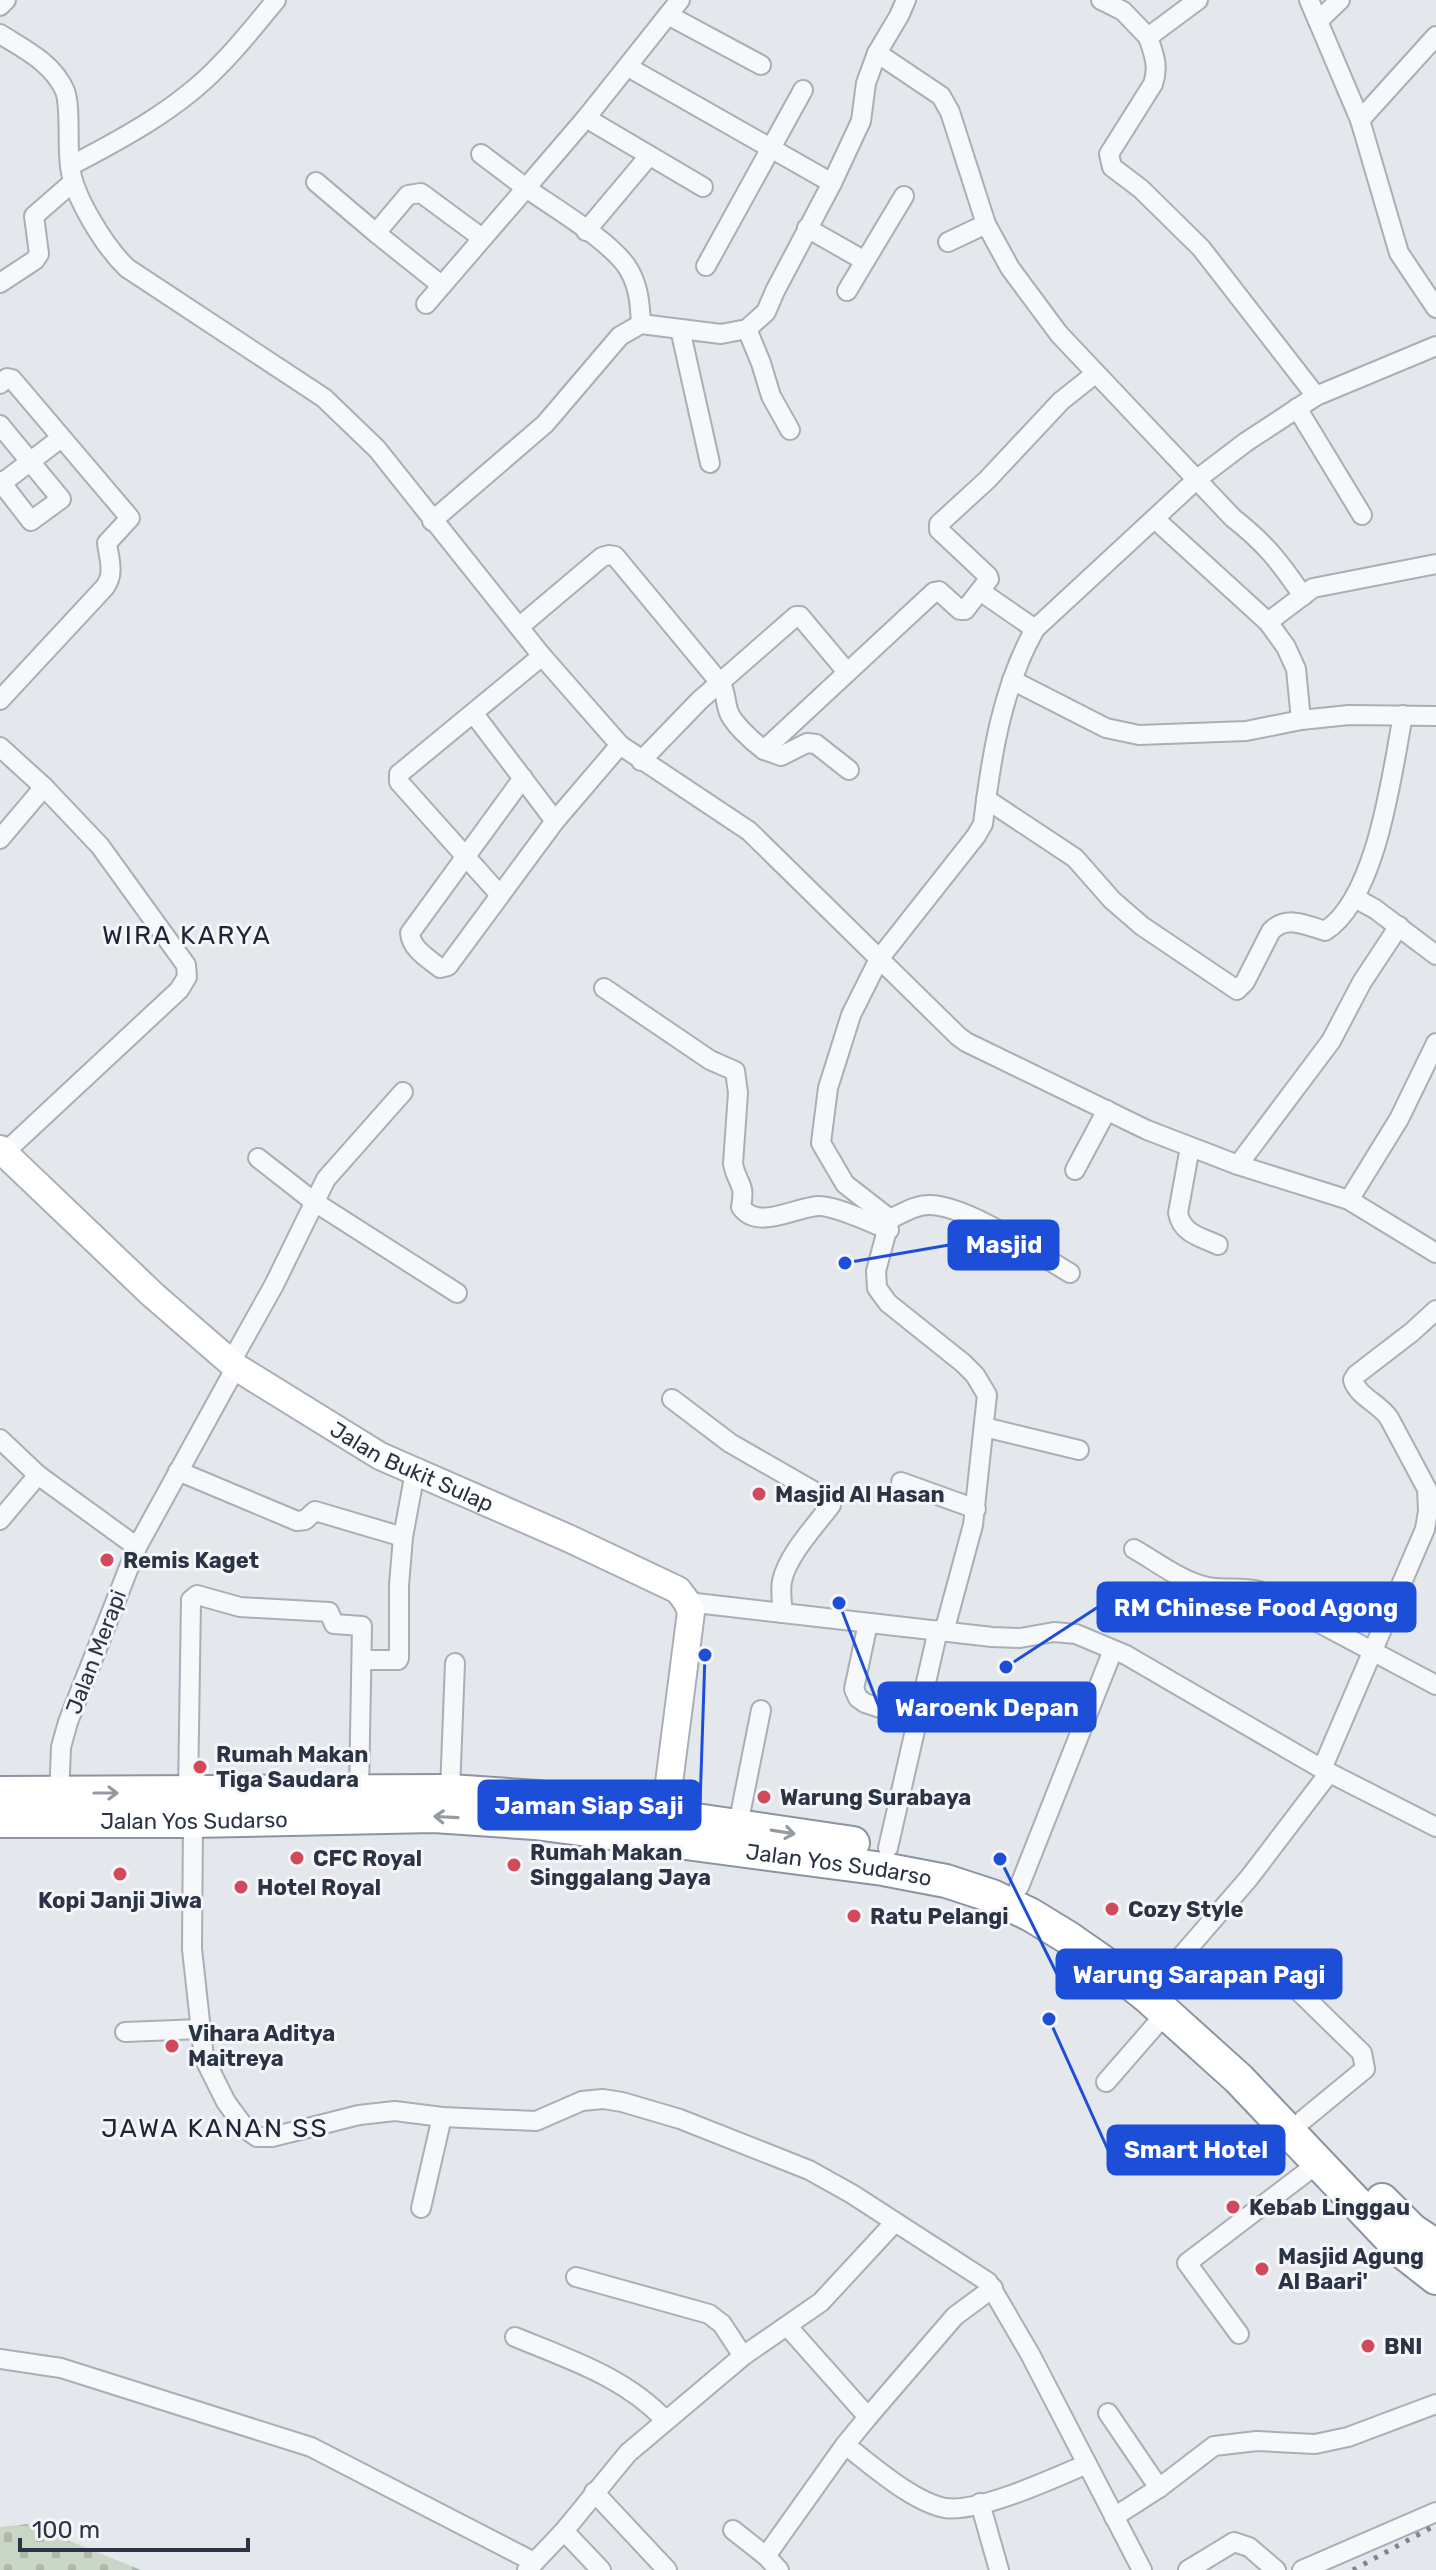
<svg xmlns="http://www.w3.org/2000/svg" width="1436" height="2570" viewBox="0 0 1436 2570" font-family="Rubik,sans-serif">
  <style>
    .cemetery { fill: url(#cemetery-stones) }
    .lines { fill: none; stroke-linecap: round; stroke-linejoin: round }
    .street-casing { stroke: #a9aeb7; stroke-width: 22 }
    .secondary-casing { stroke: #a9aeb7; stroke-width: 30 }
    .highway-casing { stroke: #8b94a3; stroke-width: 36 }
    .street { stroke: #f7f8fa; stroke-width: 18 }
    .secondary { stroke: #fff; stroke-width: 26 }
    .highway { stroke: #fff; stroke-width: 32 }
    .rail { stroke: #7d8696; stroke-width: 5; stroke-dasharray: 4 8; stroke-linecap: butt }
    .oneway { stroke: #959aa2 }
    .poi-dot { fill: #d1495b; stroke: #f4f6f9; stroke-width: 3 }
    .labels { text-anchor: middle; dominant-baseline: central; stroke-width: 6; stroke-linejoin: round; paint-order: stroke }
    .street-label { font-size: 22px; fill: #2b3445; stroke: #f4f6f9 }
    .poi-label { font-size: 22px; font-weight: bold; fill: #2b3445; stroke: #f4f6f9; text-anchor: start }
    .quarter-label { font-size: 26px; letter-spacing: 2px; fill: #1d2536; stroke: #f4f6f9 }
    .leader { fill: none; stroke: #1d4ed8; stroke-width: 3 }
    .callout-dot { fill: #1d4ed8; stroke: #f4f6f9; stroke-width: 3 }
    .callout { fill: #1d4ed8; stroke: #1d4ed8; stroke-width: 3 }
    .callout-label { font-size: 24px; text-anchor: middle; font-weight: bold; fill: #fff }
  </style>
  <defs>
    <pattern id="cemetery-stones" width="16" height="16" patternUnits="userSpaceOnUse" patternTransform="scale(2)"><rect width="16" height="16" fill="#c9d6c5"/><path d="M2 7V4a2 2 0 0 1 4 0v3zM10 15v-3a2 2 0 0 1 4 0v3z" fill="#adb8ab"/></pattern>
  </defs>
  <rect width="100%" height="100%" fill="#e4e7ec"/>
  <path class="cemetery" d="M 28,2524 L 141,2570 L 0,2570 L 0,2527 Z"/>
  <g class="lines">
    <g class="street-casing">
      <g id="street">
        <path d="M 1101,0 L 1123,11 L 1148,37"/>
        <path d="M 1198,0 L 1148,37 C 1154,54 1159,67 1153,84 L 1109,154 L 1112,167 L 1141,189 L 1201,248 L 1316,396"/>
        <path d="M 1309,0 L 1360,120 L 1399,253 L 1436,308"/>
        <path d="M 0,6 L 6,0"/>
        <path d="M 668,15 L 761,65"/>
        <path d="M 1318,21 L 1340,0"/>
        <path d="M 0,34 C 24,49 53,63 65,91 C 71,107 67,146 70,166 C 73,196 105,247 127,268 L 324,398 L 377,449 L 542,656 L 620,745 L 749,831 L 958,1036 L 966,1042 L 1147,1130 L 1238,1165 L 1349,1200 L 1436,1253"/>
        <path d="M 877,53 L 941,96 L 950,112 L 986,224 L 1010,268 L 1059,334 L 1233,518 C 1265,543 1280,562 1303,596"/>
        <path d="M 628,67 L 832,183"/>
        <path d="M 586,118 L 703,187"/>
        <path d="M 1360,120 L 1436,36"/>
        <path d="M 70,166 C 122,139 178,109 219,66 C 240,45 258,22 276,0"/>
        <path d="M 316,182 L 376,233"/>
        <path d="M 807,228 L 865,261"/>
        <path d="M 586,231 L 649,156"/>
        <path d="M 948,242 L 986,224"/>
        <path d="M 706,266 L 803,90"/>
        <path d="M 0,283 L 35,260 L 39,254 L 34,216 L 73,182"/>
        <path d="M 441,285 L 376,233 L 408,195 L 421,193 L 482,238"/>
        <path d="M 847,291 L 904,196"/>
        <path d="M 426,304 L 526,188 L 481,154"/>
        <path d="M 641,324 C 640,305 639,287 629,270 C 614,243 553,207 526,188 L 586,118 L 680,0"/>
        <path d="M 680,329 L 710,463"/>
        <path d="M 747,329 L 761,363 L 771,396 L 790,430"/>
        <path d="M 0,384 L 7,378 L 12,379 L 130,518 L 107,543 C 109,559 115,573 105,587 L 0,700"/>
        <path d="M 1297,408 L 1362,515"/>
        <path d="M 0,425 L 61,499 L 31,521 L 0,481"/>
        <path d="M 2,483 L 61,438"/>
        <path d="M 1156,520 L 1268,622 L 1286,647 L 1296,669 L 1301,720"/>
        <path d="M 432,521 L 545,424 L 620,336 L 641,324 L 721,334 L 747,329 L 766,312 L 775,291 L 832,183 L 861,121 L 866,83 L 877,53 L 899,16 L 906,0"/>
        <path d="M 980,591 L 1035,629"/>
        <path d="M 1268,622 L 1313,588 L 1436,564"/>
        <path d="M 519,627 L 602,557 L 609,555 L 615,556 L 721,684 C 726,693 725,700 728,710 C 731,722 753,742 764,750 L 934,592 L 939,591 L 960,610 L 965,610 L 989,579 L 988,576 L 939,530 L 939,524 L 987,480 L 1061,401 L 1095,374"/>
        <path d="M 1012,680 L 1106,728 L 1139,735 L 1246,731 L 1301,720 L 1349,715 L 1436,716"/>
        <path d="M 474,714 L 555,821"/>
        <path d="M 0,747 L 44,787 L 100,846 L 186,965 L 187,977 L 179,990 L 4,1153"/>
        <path d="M 764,750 L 781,756 L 807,743 L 816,744 L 849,770"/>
        <path d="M 641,761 L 700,700 L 796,616 L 800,616 L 847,672"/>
        <path d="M 523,778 L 410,933 C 411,949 429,959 440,968 L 448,966 L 555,821 L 620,745"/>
        <path d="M 986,799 L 1075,858 L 1112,900 L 1142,926 L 1237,990 L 1245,982 L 1271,931 C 1287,915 1306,925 1325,931 C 1377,898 1392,773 1403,715"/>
        <path d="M 0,839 L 44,787"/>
        <path d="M 500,895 L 399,782 L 399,774 L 542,656"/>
        <path d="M 1355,898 L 1375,909 L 1436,955"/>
        <path d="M 604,988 L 710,1060 L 735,1071 L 738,1093 L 733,1164 C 737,1185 746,1182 741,1207 C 758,1231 795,1207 818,1206 C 834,1205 872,1223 889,1230"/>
        <path d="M 1190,1147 L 1178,1213 C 1182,1234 1201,1237 1218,1245"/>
        <path d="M 258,1158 L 313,1201 L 457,1293"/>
        <path d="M 1238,1165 L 1331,1041 L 1362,982 L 1399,926"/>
        <path d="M 1075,1170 L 1107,1110"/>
        <path d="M 1349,1200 L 1399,1119 L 1436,1043"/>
        <path d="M 890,1219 L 845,1184 L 821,1143 L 828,1088 L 851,1015 L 879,959 L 976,836 L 983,824 C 991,758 1002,687 1035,629 L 1196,480 L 1246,442 L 1316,396 L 1436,346"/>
        <path d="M 890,1219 L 876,1271 L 877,1288 L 888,1303 L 963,1363 L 975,1375 L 987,1395 L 973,1525 L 944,1632"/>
        <path d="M 890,1219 C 903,1213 917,1204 931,1205 C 970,1207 1036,1253 1070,1273"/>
        <path d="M 231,1362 L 274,1285 L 326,1179 L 403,1092"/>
        <path d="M 672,1399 L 730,1443 L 831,1501 L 831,1505 C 815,1526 787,1556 782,1581 C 780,1591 782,1603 783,1613"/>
        <path d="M 984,1427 L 1079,1450"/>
        <path d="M 0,1439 L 38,1475 L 137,1547"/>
        <path d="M 178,1471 L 297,1521 L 305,1520 L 315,1511 L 403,1537"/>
        <path d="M 901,1482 L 976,1509"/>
        <path d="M 0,1520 L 38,1475"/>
        <path d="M 1134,1549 C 1157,1562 1182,1582 1208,1587 C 1225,1590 1242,1587 1259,1591 L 1436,1685"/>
        <path d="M 687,1602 L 992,1637 L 1020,1638 L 1054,1632 L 1076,1634 L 1126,1655 L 1322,1769 L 1436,1827"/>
        <path d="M 868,1623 L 854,1689 L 858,1698 L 865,1703 L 917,1720"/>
        <path d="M 362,1660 L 398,1660 L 399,1658 L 399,1585 L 403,1537 L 415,1472"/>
        <path d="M 1322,1769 L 1425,1529 L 1428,1511 L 1427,1489 L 1389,1418 C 1379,1403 1358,1397 1353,1380 L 1356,1375 L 1412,1332 L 1436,1310"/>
        <path d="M 450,1791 L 455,1663"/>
        <path d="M 188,1793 L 191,1600 L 197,1595 L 240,1607 L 329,1612 L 334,1624 L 362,1626 L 359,1791"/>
        <path d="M 59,1800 L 61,1747 L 68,1722 L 137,1547 L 236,1367"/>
        <path d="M 193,1821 L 192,1949 L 204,2058 L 226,2102 L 246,2129 L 257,2137 L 272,2137 L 359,2115 L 395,2111 L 442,2117 L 536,2121 L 582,2101 L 603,2099 L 622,2102 L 680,2119 L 809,2170 L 852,2194 L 988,2282 L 1030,2354 L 1142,2570"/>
        <path d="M 738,1825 L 761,1710"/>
        <path d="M 888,1848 L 938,1630"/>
        <path d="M 1019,1887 L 1113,1650"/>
        <path d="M 1278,1971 L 1362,2053 L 1365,2069 L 1303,2120"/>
        <path d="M 1159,1982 L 1249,1878 L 1329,1773"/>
        <path d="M 125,2032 L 201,2029"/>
        <path d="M 1106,2082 L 1166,2013"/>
        <path d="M 421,2208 L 442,2117"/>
        <path d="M 576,2277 L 709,2314 L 722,2324 L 743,2356"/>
        <path d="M 788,2327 L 868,2417"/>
        <path d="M 1239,2334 L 1187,2263 L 1317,2164"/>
        <path d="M 515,2337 C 568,2359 625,2377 665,2420"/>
        <path d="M 0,2359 L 61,2368 L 311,2447 L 534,2562"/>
        <path d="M 1108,2413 L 1159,2488"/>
        <path d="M 845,2445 C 871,2464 912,2502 945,2508 C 979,2513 1054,2478 1087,2464"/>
        <path d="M 594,2492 L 667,2570"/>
        <path d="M 980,2503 L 999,2570"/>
        <path d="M 1114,2517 L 1159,2488 L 1214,2446 L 1257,2441 L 1315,2444 L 1348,2437 L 1436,2404"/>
        <path d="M 733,2530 L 766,2556 L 779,2570"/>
        <path d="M 564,2531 L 601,2570"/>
        <path d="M 766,2556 L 845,2445 L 868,2417 L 955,2316 L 993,2288"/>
        <path d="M 527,2570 L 564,2531 L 628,2453 L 743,2356 L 821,2302 L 895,2222"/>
        <path d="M 1188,2570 L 1234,2542 L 1249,2547 L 1276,2570"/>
        <path d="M 1302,2570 L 1436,2512"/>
      </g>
    </g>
    <g class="secondary-casing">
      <g id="secondary">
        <path id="s1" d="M 0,1149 L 153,1295 L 236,1367 L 380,1456 L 568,1538 L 678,1590 L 687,1602 L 691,1612 L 665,1814"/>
      </g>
    </g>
    <g class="highway-casing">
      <g id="highway">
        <path d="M 0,1793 L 450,1791 L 538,1797 L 853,1843"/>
        <path id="s2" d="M 0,1821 L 193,1821 L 434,1816 L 535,1823 L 883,1869 L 946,1881 L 992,1896 L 1031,1915 L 1067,1937 L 1113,1969 L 1148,1997 L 1239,2079 L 1404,2253 L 1436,2278"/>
        <path d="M 1382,2200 L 1412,2230 L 1436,2246"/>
      </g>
    </g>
    <use href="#street" class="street"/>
    <use href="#secondary" class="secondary"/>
    <use href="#highway" class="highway"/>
    <path class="rail" d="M 1353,2570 L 1436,2525"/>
  </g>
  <defs><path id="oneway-shaft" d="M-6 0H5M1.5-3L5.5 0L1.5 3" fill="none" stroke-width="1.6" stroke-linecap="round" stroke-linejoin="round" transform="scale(2)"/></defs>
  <g class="oneway">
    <use href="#oneway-shaft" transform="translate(106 1793)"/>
    <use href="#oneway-shaft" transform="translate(446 1817) rotate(-177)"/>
    <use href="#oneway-shaft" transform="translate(783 1832) rotate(9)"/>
  </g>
  <g class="poi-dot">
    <circle cx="759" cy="1494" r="8"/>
    <circle cx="107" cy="1560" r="8"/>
    <circle cx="200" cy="1767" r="8"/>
    <circle cx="764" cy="1797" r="8"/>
    <circle cx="297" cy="1858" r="8"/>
    <circle cx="514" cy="1865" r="8"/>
    <circle cx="120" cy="1874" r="8"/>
    <circle cx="241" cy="1887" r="8"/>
    <circle cx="1112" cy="1909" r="8"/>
    <circle cx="854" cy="1916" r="8"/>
    <circle cx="172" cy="2046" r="8"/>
    <circle cx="1233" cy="2207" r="8"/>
    <circle cx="1262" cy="2269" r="8"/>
    <circle cx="1368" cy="2346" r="8"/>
  </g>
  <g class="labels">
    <g class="street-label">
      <text stroke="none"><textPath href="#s1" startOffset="524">Jalan Bukit Sulap</textPath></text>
      <text transform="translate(96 1652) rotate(-69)">Jalan Merapi</text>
      <text stroke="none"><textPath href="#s2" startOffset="194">Jalan Yos Sudarso</textPath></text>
      <text stroke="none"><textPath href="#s2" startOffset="842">Jalan Yos Sudarso</textPath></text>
    </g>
    <g class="poi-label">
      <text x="775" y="1494">Masjid Al Hasan</text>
      <text x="123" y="1560">Remis Kaget</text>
      <text x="216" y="1754">Rumah Makan<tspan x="216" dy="25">Tiga Saudara</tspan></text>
      <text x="780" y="1797">Warung Surabaya</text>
      <text x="530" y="1852">Rumah Makan<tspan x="530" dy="25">Singgalang Jaya</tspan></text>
      <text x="313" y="1858">CFC Royal</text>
      <text x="257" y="1887">Hotel Royal</text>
      <text x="120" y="1900" text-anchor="middle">Kopi Janji Jiwa</text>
      <text x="1128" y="1909">Cozy Style</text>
      <text x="870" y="1916">Ratu Pelangi</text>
      <text x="188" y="2033">Vihara Aditya<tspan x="188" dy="25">Maitreya</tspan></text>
      <text x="1249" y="2207">Kebab Linggau</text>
      <text x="1278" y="2256">Masjid Agung<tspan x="1278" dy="25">Al Baari'</tspan></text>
      <text x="1384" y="2346">BNI</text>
    </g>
    <g class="quarter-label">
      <text x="187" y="935">WIRA KARYA</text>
      <text x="215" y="2128">JAWA KANAN SS</text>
    </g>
  </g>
  <path class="leader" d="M845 1263L949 1245M1006 1667L1098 1607M839 1603L879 1707M705 1655L700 1805M1000 1859L1057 1974M1049 2019L1108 2150"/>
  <g class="callout-dot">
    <circle cx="845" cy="1263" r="8"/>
    <circle cx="1006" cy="1667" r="8"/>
    <circle cx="839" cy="1603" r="8"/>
    <circle cx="705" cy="1655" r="8"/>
    <circle cx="1000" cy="1859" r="8"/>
    <circle cx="1049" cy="2019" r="8"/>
  </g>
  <g class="callout">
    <rect x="949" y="1221" width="109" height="48" rx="8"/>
    <rect x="1098" y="1583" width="317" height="48" rx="8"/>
    <rect x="879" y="1683" width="216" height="48" rx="8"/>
    <rect x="479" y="1781" width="221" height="48" rx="8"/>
    <rect x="1057" y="1950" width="284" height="48" rx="8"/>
    <rect x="1108" y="2126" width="176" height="48" rx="8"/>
  </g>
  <g class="callout-label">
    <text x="1004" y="1253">Masjid</text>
    <text x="1256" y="1616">RM Chinese Food Agong</text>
    <text x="987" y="1716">Waroenk Depan</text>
    <text x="589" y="1814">Jaman Siap Saji</text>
    <text x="1199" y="1983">Warung Sarapan Pagi</text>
    <text x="1196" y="2158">Smart Hotel</text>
  </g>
  <path d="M20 2538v12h228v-12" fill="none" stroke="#2b3445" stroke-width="4"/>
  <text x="32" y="2538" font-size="24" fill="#2b3445" stroke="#f4f6f9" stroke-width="6" paint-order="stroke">100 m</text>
</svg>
